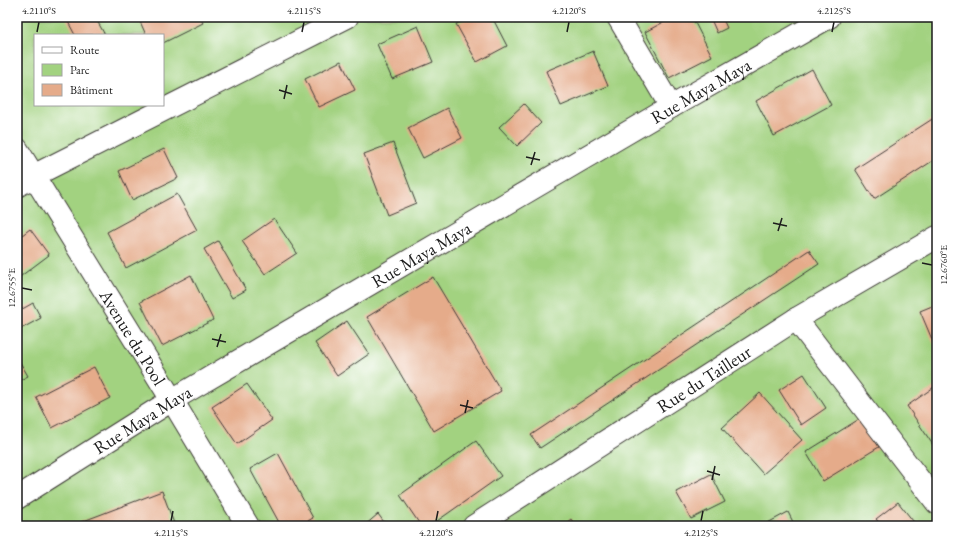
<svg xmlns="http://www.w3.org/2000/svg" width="954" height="543" viewBox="0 0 954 543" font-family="'EB Garamond',serif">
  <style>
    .green { fill: #a2d280; stroke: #5f774e; fill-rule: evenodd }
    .building { fill: #e5ab8a }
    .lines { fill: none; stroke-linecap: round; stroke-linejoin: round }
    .street-casing { stroke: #3c3935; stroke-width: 24 }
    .street { stroke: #fff; stroke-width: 22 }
    .ticks { fill: none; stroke: #1c1c1c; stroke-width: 1.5 }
    .labels { text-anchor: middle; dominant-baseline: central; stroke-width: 3; stroke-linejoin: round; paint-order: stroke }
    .street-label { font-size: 18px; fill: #1c1c1c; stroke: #fff }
    .neatline { fill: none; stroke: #1c1c1c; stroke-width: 1.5 }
    .ticks-label { font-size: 10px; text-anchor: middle; fill: #1c1c1c }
  </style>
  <rect width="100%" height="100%" fill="#fff"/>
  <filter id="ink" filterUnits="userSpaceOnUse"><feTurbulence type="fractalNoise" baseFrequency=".025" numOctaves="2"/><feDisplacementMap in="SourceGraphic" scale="8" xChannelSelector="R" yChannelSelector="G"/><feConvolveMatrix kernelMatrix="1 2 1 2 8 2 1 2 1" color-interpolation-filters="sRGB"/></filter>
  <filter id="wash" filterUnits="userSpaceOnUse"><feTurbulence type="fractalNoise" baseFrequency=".012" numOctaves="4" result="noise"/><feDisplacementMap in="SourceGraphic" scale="16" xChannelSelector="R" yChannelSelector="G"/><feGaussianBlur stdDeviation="0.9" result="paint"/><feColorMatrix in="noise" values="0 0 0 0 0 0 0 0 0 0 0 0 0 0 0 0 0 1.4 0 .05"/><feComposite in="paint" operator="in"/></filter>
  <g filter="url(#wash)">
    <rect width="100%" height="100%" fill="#f3e0c3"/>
    <path class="green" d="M 17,17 L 937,17 L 937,526 L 17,526 ZM 35,35 L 163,35 L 163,105 L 35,105 Z"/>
    <g id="blocks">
      <g class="building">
        <path d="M 68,17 L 95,17 L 105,35 L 75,35 L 66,18 Z"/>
        <path d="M 138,17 L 200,17 L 203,23 L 163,43 L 163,35 L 146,35 Z"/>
        <path d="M 470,17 L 492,17 L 507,46 L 477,62 L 456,24 Z"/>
        <path d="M 673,17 L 692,17 L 712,56 L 669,78 L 645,32 Z"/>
        <path d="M 710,17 L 722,17 L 727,28 L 717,33 Z"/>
        <path d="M 418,26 L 433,62 L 392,79 L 377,44 Z"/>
        <path d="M 593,51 L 608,86 L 561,106 L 546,71 Z"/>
        <path d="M 341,61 L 355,90 L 319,107 L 305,79 Z"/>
        <path d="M 812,69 L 831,105 L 774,136 L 756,101 Z"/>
        <path d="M 524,104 L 541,123 L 517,146 L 499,127 Z"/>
        <path d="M 447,108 L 462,138 L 423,158 L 408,128 Z"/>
        <path d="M 937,116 L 937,158 L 874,199 L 855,169 Z"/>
        <path d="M 393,143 L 416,203 L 387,215 L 364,154 Z"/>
        <path d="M 164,149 L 178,178 L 132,200 L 119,171 Z"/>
        <path d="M 177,194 L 197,230 L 126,268 L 107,232 Z"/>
        <path d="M 274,219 L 297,253 L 265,274 L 242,241 Z"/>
        <path d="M 30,229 L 49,255 L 17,279 L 17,239 Z"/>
        <path d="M 218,241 L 246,290 L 232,298 L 204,249 Z"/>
        <path d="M 809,250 L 819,264 L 540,448 L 531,435 Z"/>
        <path d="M 191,275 L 213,320 L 162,346 L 140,302 Z"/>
        <path d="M 433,277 L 501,391 L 434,431 L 367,317 Z"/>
        <path d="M 33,303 L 41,318 L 17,331 L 17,312 Z"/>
        <path d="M 937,304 L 937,343 L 934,344 L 920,311 Z"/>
        <path d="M 347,321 L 369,354 L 337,376 L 315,343 Z"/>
        <path d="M 17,357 L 28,376 L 17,382 Z"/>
        <path d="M 94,367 L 110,398 L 52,428 L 36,397 Z"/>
        <path d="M 804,374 L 826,408 L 801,425 L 779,390 Z"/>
        <path d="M 247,384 L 272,420 L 237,444 L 212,407 Z"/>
        <path d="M 937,385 L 937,451 L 907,406 Z"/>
        <path d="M 760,393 L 802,440 L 763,474 L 722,428 Z"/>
        <path d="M 861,418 L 879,447 L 823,481 L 806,452 Z"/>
        <path d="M 476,441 L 501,476 L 430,526 L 421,526 L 400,495 Z"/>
        <path d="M 278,453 L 313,518 L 299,526 L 281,526 L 250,469 Z"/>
        <path d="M 711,474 L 725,502 L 691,519 L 676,492 Z"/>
        <path d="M 162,491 L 175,526 L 82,526 L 81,522 Z"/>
        <path d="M 898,502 L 917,526 L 882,526 L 876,519 Z"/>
        <path d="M 788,512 L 795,526 L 762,526 Z"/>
        <path d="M 378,514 L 387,526 L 364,526 Z"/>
        <path d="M 571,519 L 576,526 L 562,526 Z"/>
      </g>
    </g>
  </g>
  <g filter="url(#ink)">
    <use href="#blocks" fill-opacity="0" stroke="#3c3935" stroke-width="1"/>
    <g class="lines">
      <g class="street-casing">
        <g id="street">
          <path d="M 618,17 L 671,107"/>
          <path id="s1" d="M 17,149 L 172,400 L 248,526"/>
          <path d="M 17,186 L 35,175 L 347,17"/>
          <path d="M 796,319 L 937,503"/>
          <path id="s2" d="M 17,498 L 172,400 L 671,107 L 829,17"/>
          <path id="s3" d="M 474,526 L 796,319 L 937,237"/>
        </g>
      </g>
      <use href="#street" class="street"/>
    </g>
  </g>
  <path class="ticks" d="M 37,32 L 39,22M 302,32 L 304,22M 567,32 L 569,22M 832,32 L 834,22M 279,90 L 292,94M 284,99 L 287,85M 526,157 L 540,160M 531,165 L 535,152M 773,223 L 787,226M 778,231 L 782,218M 922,263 L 932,265M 22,288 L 32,290M 212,339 L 226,342M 217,347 L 221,334M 460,405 L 473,408M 465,413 L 468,400M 707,471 L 720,475M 712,480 L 715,466M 171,521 L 173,511M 436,521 L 438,511M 701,521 L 703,511"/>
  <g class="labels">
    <g class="street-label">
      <text stroke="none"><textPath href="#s2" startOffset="796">Rue Maya Maya</textPath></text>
      <text stroke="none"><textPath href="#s2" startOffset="472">Rue Maya Maya</textPath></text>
      <text stroke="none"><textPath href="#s1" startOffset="221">Avenue du Pool</textPath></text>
      <text stroke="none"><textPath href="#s3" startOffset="273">Rue du Tailleur</textPath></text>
      <text stroke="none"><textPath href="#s2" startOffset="148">Rue Maya Maya</textPath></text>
    </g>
  </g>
  <rect width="954" height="543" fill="none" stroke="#fff" stroke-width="44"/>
  <rect x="34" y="34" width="130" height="72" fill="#ffffff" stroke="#a4a4a4"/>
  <rect x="42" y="47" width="20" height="6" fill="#ffffff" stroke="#a4a4a4"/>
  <text x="70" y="54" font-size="12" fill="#1c1c1c">Route</text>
  <rect x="42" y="64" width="20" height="12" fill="#a2d280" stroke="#a4a4a4"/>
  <text x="70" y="74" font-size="12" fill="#1c1c1c">Parc</text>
  <rect x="42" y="84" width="20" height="12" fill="#e5ab8a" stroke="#a4a4a4"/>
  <text x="70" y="94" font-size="12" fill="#1c1c1c">Bâtiment</text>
  <rect x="22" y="22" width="910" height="499" class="neatline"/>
  <g class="ticks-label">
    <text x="39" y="14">4.2110°S</text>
    <text x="304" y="14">4.2115°S</text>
    <text x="569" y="14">4.2120°S</text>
    <text x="834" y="14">4.2125°S</text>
    <text transform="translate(943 265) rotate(-90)" y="4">12.6760°E</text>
    <text transform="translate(11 288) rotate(-90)" y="4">12.6755°E</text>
    <text x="171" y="536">4.2115°S</text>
    <text x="436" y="536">4.2120°S</text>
    <text x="701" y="536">4.2125°S</text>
  </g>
</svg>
